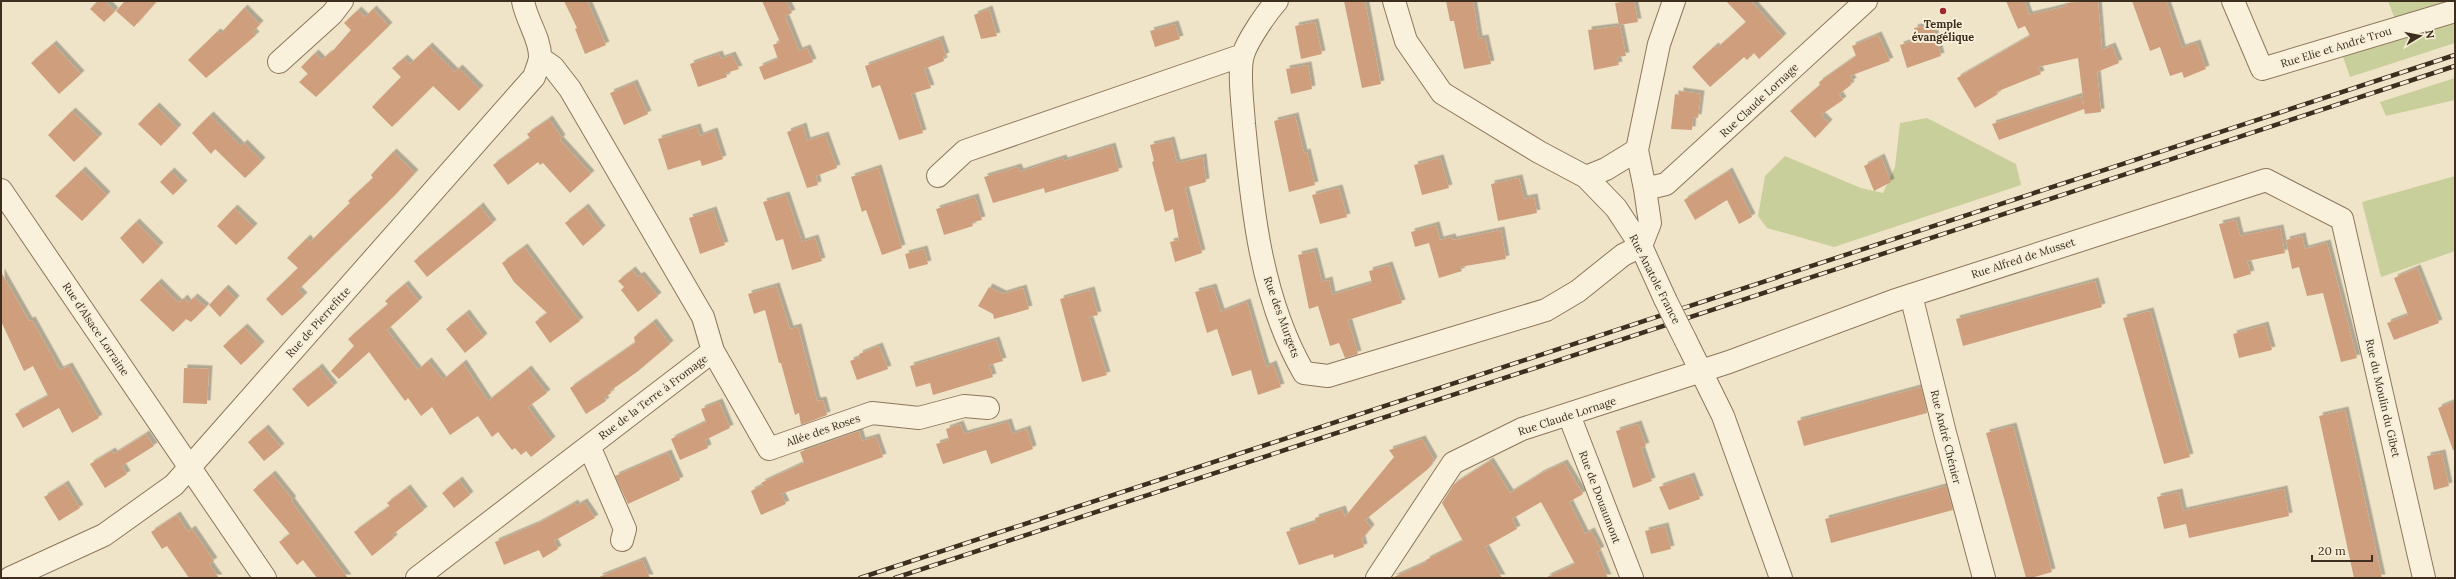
<svg xmlns="http://www.w3.org/2000/svg" width="2456" height="579" viewBox="0 0 2456 579" font-family="Lora,serif">
  <defs>
    <filter id="shadow"><feDropShadow dx="3.5" dy="-3.5" stdDeviation="0" flood-color="#0004"/></filter>
  </defs>
  <rect width="100%" height="100%" fill="#f0e4c8"/>
  <path fill="#c9cf9b" d="M2388,1H2447L2395,19Z
    M2455,21V43L2350,77L2343,57Z
    M2455,78V100L2386,116L2380,102Z
    M1927,118L2016,164L2021,185L1834,247L1767,228L1758,216L1765,176L1785,156L1861,188L1883,193L1895,167L1900,123Z
    M2455,176V251L2381,277L2362,202Z"/>
  <path fill="#cf9f7d" filter="url(#shadow)" d="M98,1H105L115,11L104,22L90,9Z
    M125,1H157L134,27L116,11Z
    M564,1H587L606,45L585,54L575,29L577,28Z
    M762,1H786L792,13L785,16L799,51L807,48L813,62L764,80L759,67L778,59L773,45L780,42Z
    M1344,1H1365L1381,84L1362,88Z
    M1446,1H1473L1479,39L1485,38L1491,64L1464,69L1454,21H1450Z
    M1634,1L1638,22L1619,25L1615,3Z
    M1726,1H1751L1783,37L1759,59L1754,53L1747,60L1744,57L1710,87L1692,67L1715,46L1717,48L1746,22Z
    M2006,1H2024L2029,15L2067,6L2066,3L2098,1L2102,50L2112,46L2119,63L2097,72L2101,112L2085,114L2084,109L1999,140L1992,124L2080,96L2084,106L2078,58L2038,67L2041,74L1996,92L1998,94L1975,108L1957,78L2030,36L2025,26L2018,29Z
    M2132,1H2166L2182,48L2197,43L2206,69L2184,78L2182,72L2170,76L2160,47L2150,51Z
    M244,8L260,24L253,32L256,35L206,78L188,60L217,32L220,34Z
    M373,9L389,26L316,97L299,82L308,74L301,67L315,53L322,60L329,53L330,54L351,30L344,23L358,10L365,17Z
    M989,9L997,36L981,39L974,15Z
    M1315,22L1322,54L1301,59L1295,26Z
    M1175,24L1180,39L1155,47L1150,31Z
    M1932,24L1941,56L1907,68L1900,45L1917,40L1914,28Z
    M1620,26L1626,56L1617,57L1619,65L1594,70L1588,30Z
    M1878,35L1890,61L1850,76L1853,81L1850,83L1851,85L1839,94L1843,100L1821,115L1829,123L1815,138L1790,111L1820,85L1819,82L1856,56L1852,46Z
    M940,39L946,56L943,57L944,61L924,69L931,88L911,94L923,133L899,140L880,85L872,88L865,66Z
    M53,44L81,74L59,94L31,63Z
    M429,46L455,72L459,68L480,89L459,111L433,86L392,127L372,107L401,77L392,68L404,58L410,64Z
    M719,54L721,59L732,55L739,69L726,73L727,77L698,87L690,64Z
    M1308,65L1312,89L1291,94L1286,69Z
    M634,83L648,114L624,125L610,93Z
    M1680,91L1701,94L1698,118L1693,117L1692,130L1671,129L1675,94L1680,95Z
    M156,106L178,128L161,146L138,124Z
    M72,111L99,137L74,162L48,135Z
    M210,115L241,146L244,143L262,161L245,178L215,149L211,154L192,133Z
    M1295,116L1304,153L1307,152L1315,185L1289,192L1274,121Z
    M549,119L562,138L560,140L591,174L570,193L543,163L540,165L538,162L508,185L493,165L530,138L527,134Z
    M803,126L807,141L825,135L837,168L816,176L818,185L807,188L787,132Z
    M697,127L700,136L714,131L723,159L702,166L700,160L668,170L658,139Z
    M1171,140L1177,163L1203,157L1206,182L1185,188L1202,253L1175,262L1170,242L1179,240L1173,209L1165,212L1152,162L1154,161L1150,145Z
    M1112,146L1119,171L1045,193L1044,188L993,203L984,177L1018,167L1020,172L1063,158L1064,161Z
    M393,152L415,173L394,196L298,290L304,296L282,316L266,299L298,268L287,258L307,238L310,242L350,203L348,201L373,178L371,175Z
    M1881,157L1891,182L1874,191L1864,166Z
    M1440,158L1449,188L1422,195L1414,165Z
    M878,168L902,248L882,255L866,210L862,212L851,177Z
    M82,170L107,195L82,221L55,196Z
    M171,171L184,184L173,195L160,182Z
    M1729,171L1752,217L1739,224L1727,200L1695,220L1684,200Z
    M1519,178L1524,199L1534,197L1537,213L1498,221L1491,184Z
    M1339,188L1347,217L1320,224L1312,195Z
    M786,195L802,242L815,238L822,261L792,270L783,239L776,241L763,202Z
    M975,197L982,220L972,222L973,226L944,235L936,209Z
    M480,206L493,223L427,277L414,261Z
    M585,207L602,229L583,246L565,223Z
    M234,208L254,227L236,245L217,226Z
    M713,210L725,245L700,254L689,218Z
    M2236,220L2240,236L2280,228L2285,253L2247,261L2251,274L2234,279L2219,224Z
    M136,222L160,246L143,264L120,238Z
    M1436,225L1440,240L1452,237L1453,240L1501,230L1506,259L1460,267L1462,271L1439,278L1429,243L1415,247L1411,232Z
    M2302,236L2305,249L2327,243L2357,358L2341,362L2323,293L2307,296L2299,267L2292,269L2286,240Z
    M524,247L580,321L550,343L535,322L547,313L514,282L502,263Z
    M924,249L928,264L909,269L905,254Z
    M1314,251L1322,282L1329,280L1332,295L1372,283L1369,271L1389,265L1402,303L1348,320L1358,354L1345,358L1339,343L1330,346L1318,306L1309,309L1298,255Z
    M2417,268L2439,323L2394,340L2387,323L2408,315L2394,278Z
    M632,270L638,277L641,275L658,296L638,312L621,290L624,287L618,281Z
    M1,272L29,321L32,320L60,370L69,366L99,418L72,433L59,408L23,428L15,414L48,396L33,366L24,371L1,321Z
    M2095,281L2102,307L1963,346L1956,319Z
    M158,282L179,303L184,298L188,303L194,297L206,307L191,322L186,319L173,332L140,300Z
    M405,284L419,301L387,330L418,370L428,361L443,380L463,363L488,401L528,369L547,393L528,407L552,440L531,457L526,451L521,455L515,448L512,450L498,432L492,437L478,416L450,435L432,407L421,416L408,398L405,401L369,352L339,379L331,371L354,346L348,339L388,304L385,301Z
    M776,286L790,329L798,327L817,401L823,400L827,415L801,425L799,413L795,415L781,363H779L765,310L754,314L748,294Z
    M989,287L1003,294L1023,288L1029,309L994,319L993,314L978,306Z
    M1213,287L1221,312L1247,302L1266,367L1273,364L1281,387L1258,395L1251,370L1232,376L1217,329L1207,333L1195,292Z
    M225,288L236,299L220,317L209,305Z
    M1091,290L1098,315L1089,317L1107,375L1082,382L1060,299Z
    M2150,311L2190,457L2164,464L2123,318Z
    M466,313L484,337L465,353L446,329Z
    M653,322L670,344L637,372L610,391L611,393L604,398L606,401L586,414L570,388L635,343L634,337Z
    M2265,325L2272,350L2239,358L2233,334Z
    M244,327L261,345L241,365L223,346Z
    M996,340L1003,361L989,365L993,377L933,395L930,383L916,387L910,366Z
    M879,346L888,369L857,380L850,361L860,357L859,354Z
    M319,367L334,386L308,407L292,389Z
    M184,368L209,369L207,404L183,403Z
    M1921,387L1927,413L1804,446L1797,421Z
    M2455,401V450H2453L2438,408Z
    M719,402L730,428L705,440L708,448L680,460L671,439L706,422L701,409Z
    M2345,410L2382,578H2354L2319,416Z
    M1008,422L1012,434L1027,429L1033,449L991,464L986,450L943,464L936,444L949,440L946,429L960,424L964,434Z
    M1638,424L1646,446L1641,448L1652,481L1633,488L1616,431Z
    M2013,426L2052,572L2031,578H2026L1986,433Z
    M265,428L281,447L264,461L248,442Z
    M859,431L862,441L876,437L883,457L781,494L786,504L761,515L751,491L763,485L761,483L804,463L800,452Z
    M146,434L154,446L122,466L127,474L105,488L90,464L112,451L114,454Z
    M1422,439L1434,460L1428,469L1365,520L1371,528L1362,539L1364,547L1334,558L1333,554L1299,565L1286,532L1316,522L1315,518L1342,509L1345,517L1394,457L1389,450Z
    M668,453L680,480L628,504L615,476Z
    M2442,453L2449,486L2434,490L2427,456Z
    M1490,461L1510,493L1542,473L1564,463L1583,494L1569,502L1585,534L1591,531L1601,550L1597,552L1608,578H1545L1575,564L1541,502L1512,519L1517,529L1485,547L1502,578H1392L1427,562L1426,560L1463,541L1442,503L1454,484Z
    M272,474L293,500L291,501L348,578H317L303,560L297,565L279,542L290,534L253,490Z
    M1691,476L1700,499L1669,510L1659,487Z
    M459,480L470,495L454,508L442,493Z
    M65,484L80,508L59,521L44,497Z
    M1946,486L1953,510L1831,543L1825,519Z
    M407,488L424,510L392,535L394,538L372,556L354,532L390,506L387,503Z
    M2284,489L2289,516L2189,538L2186,524L2164,529L2157,497L2179,492L2183,511Z
    M584,502L595,518L554,541L558,549L543,558L539,550L504,565L495,542L537,524L575,503L576,506Z
    M177,515L188,532L192,529L214,561L209,564L219,578H189L167,546L162,549L151,532Z
    M1665,526L1671,549L1651,554L1645,531Z
    M642,560L650,578H599V577Z"/>
  <g fill="none" stroke-linecap="round" stroke-linejoin="round">
    <g stroke="#8d765c" stroke-width="24">
      <path id="minor" d="M1277,1C1267,12 1247,41 1243,55C1238,71 1243,107 1244,124C1252,208 1261,299 1304,373L1328,376L1546,310L1578,291L1623,255L1641,246
        M1394,1L1406,41L1442,93L1539,152L1586,177L1616,208L1641,246L1665,299
        M2233,1L2262,69L2455,11
        M279,62L332,14L342,1
        M1637,150L1659,44L1674,1
        M938,176L965,151L1243,55
        M1586,177L1606,169L1637,150L1645,189L1650,223L1641,246
        M1645,189L1666,184L1866,1
        M1,190L265,578
        M1911,295L1945,433L1984,578
        M1686,341L1723,416L1781,578
        M713,351L769,449L872,413L919,418L964,406L988,408
        M1569,415L1632,578
        M589,446L625,529L622,540
        M10,578L104,535L174,485L220,433L534,77C536,71 539,64 540,58C541,39 526,20 523,1
        M417,578L713,351L703,317L570,89L553,67L540,58
        M1377,578L1453,463L1522,429L1729,362L1893,301L2266,180L2342,219L2424,578"/>
    </g>
    <use href="#minor" stroke="#faf1dc" stroke-width="22"/>
    <g stroke="#3d2e20" stroke-width="4.5">
      <path id="rail" d="M860,578L2455,55
        M895,578L2455,66"/>
    </g>
    <use href="#rail" stroke="#f7eed8" stroke-width="3" stroke-dasharray="9" stroke-linecap="butt"/>
    <g stroke="#8d765c" stroke-width="24" stroke-linecap="butt">
      <path id="minor-bridge" d="M1665,299L1686,341"/>
    </g>
    <use href="#minor-bridge" stroke="#faf1dc" stroke-width="22"/>
  </g>
  <circle fill="#9e2a2b" stroke="#f7eed8" stroke-width="1.5" cx="1943" cy="11" r="4"/>
  <g text-anchor="middle" stroke-width="4" stroke-linejoin="round" paint-order="stroke">
    <g font-size="11" font-weight="bold" fill="#3d2e20" stroke="#f7eed8">
      <text x="1943" y="28">Temple<tspan x="1943" dy="13">évangélique</tspan></text>
    </g>
    <g font-size="11" fill="#3d2e20" stroke="#f7eed8">
      <text transform="translate(2336 47) rotate(-17)" y="4">Rue Elie et André Trou</text>
      <text transform="translate(1759 100) rotate(-43)" y="4">Rue Claude Lornage</text>
      <text transform="translate(2023 258) rotate(-18)" y="4">Rue Alfred de Musset</text>
      <text transform="translate(1655 279) rotate(63)" y="4">Rue Anatole France</text>
      <text transform="translate(1282 317) rotate(70)" y="4">Rue des Murgets</text>
      <text transform="translate(318 322) rotate(-48)" y="4">Rue de Pierrefitte</text>
      <text transform="translate(96 329) rotate(56)" y="4">Rue d'Alsace Lorraine</text>
      <text transform="translate(653 397) rotate(-37)" y="4">Rue de la Terre à Fromage</text>
      <text transform="translate(2383 398) rotate(77)" y="4">Rue du Moulin du Gibet</text>
      <text transform="translate(1567 416) rotate(-18)" y="4">Rue Claude Lornage</text>
      <text transform="translate(823 430) rotate(-19)" y="4">Allée des Roses</text>
      <text transform="translate(1946 437) rotate(76)" y="4">Rue André Chénier</text>
      <text transform="translate(1600 497) rotate(69)" y="4">Rue de Douaumont</text>
    </g>
  </g>
  <rect width="2456" height="579" fill="none" stroke="#3d2e20" stroke-width="4"/>
  <g transform="translate(2420 36) rotate(80)" stroke="#f7eed8" stroke-width="3" paint-order="stroke">
  <path d="M0-3L7 15L0 10L-7 15Z" fill="#3d2e20"/>
  <text y="-6" font-size="11" font-weight="bold" text-anchor="middle" fill="#3d2e20">N</text>
  </g>
  <path d="M2312 555v6h60v-6" fill="none" stroke="#3d2e20" stroke-width="2"/>
  <text x="2318" y="555" font-size="12" fill="#3d2e20" stroke="#f7eed8" stroke-width="3" paint-order="stroke">20 m</text>
</svg>
